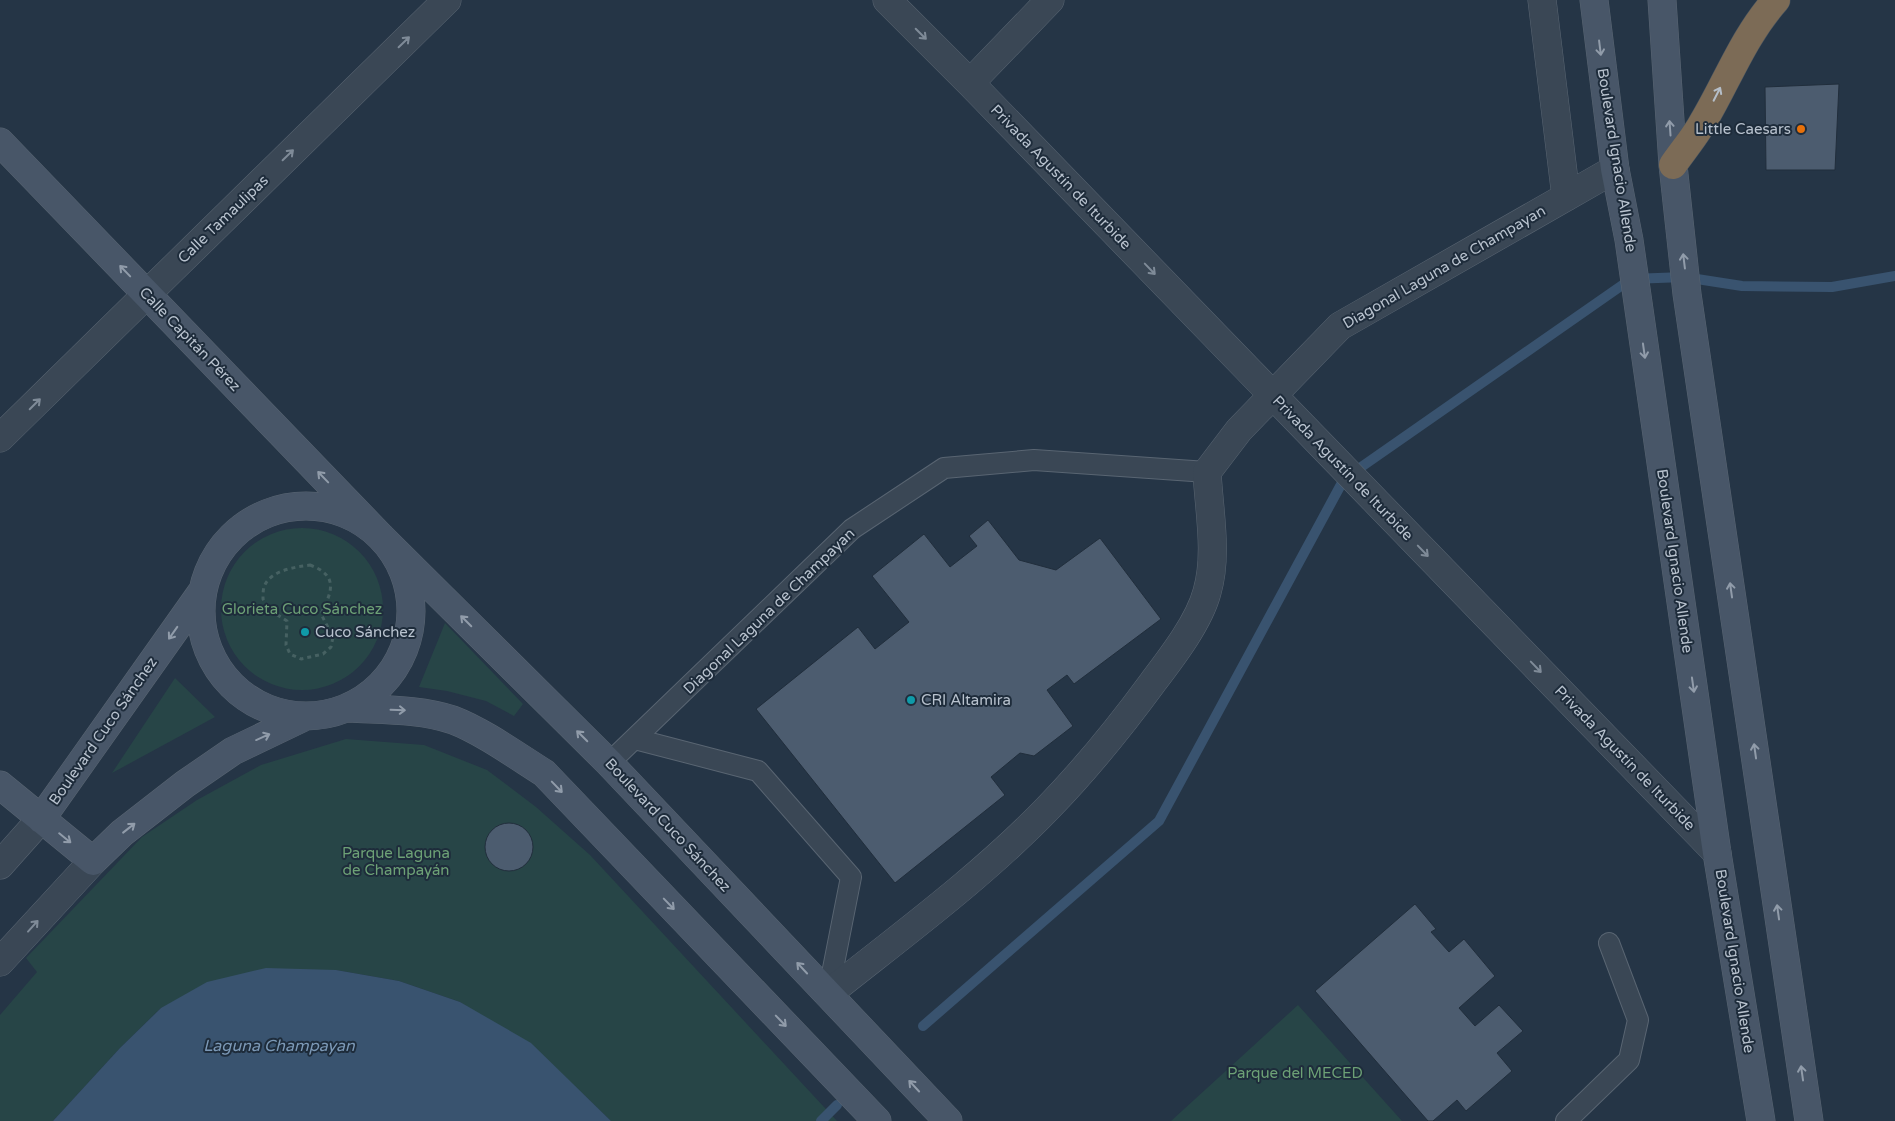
<svg xmlns="http://www.w3.org/2000/svg" width="1895" height="1121" viewBox="0 0 1895 1121" font-family="'Varela Round',sans-serif">
  <rect width="100%" height="100%" fill="#253546"/>
  <path fill="#274547" d="M221 609a81 81 0 1 1 162 0a81 81 0 1 1-162 0Z
    M445,623L523,704L514,716L486,701L447,691L419,687Z
    M175,678L215,717L112,773Z
    M346,739L424,745L487,770L536,807L590,855L837,1121H611L583,1094L460,1002L399,981L336,970L161,1008L120,1048L53,1121H0V1015L37,972L26,958L142,837L197,800L261,765Z
    M1298,1005L1402,1121H1171Z"/>
  <path fill="#39536f" d="M266,968L336,970L399,981L460,1002L531,1043L611,1121H53L120,1048L161,1008L207,982Z"/>
  <g fill="none" stroke-linecap="round" stroke-linejoin="round">
    <path stroke="#39536f" stroke-width="10" d="M923,1026L1159,821L1344,479L1631,279L1684,277L1742,286L1832,287L1895,276
      M821,1121L837,1105"/>
  </g>
  <path fill="#4c5c6f" stroke="#212e3c" d="M1839,84L1835,170H1766L1765,87Z
    M988,520L1019,560L1056,570L1100,538L1161,619L1074,684L1067,675L1047,690L1073,726L1034,756L1020,753L991,777L1005,795L895,883L756,709L858,627L875,649L909,622L872,576L924,534L950,567L977,546L969,536Z
    M485 847a24 24 0 1 1 48 0a24 24 0 1 1-48 0Z
    M1415,904L1436,929L1431,932L1449,952L1464,939L1495,976L1459,1008L1475,1026L1499,1005L1523,1031L1497,1053L1512,1071L1466,1111L1457,1100L1433,1121H1428L1315,991Z"/>
  <g fill="none" stroke-linecap="round" stroke-linejoin="round">
    <g stroke="#596572" stroke-width="22">
      <path id="lane" d="M635,739L758,771L851,877L828,994
        M609,763L852,529L944,468L1034,460L1207,472
        M1566,1121L1629,1060L1638,1020L1609,943"/>
    </g>
    <g stroke="#596572" stroke-width="29">
      <path id="street" d="M887,0L970,83L1717,853
        M1542,0L1566,197
        M970,83L1050,0
        M0,438L447,0
        M0,865L41,819
        M0,962L93,861
        M828,994C902,935 980,878 1047,809C1085,770 1120,727 1153,682C1172,657 1199,622 1207,592C1218,554 1209,511 1207,472L1239,430L1340,326L1615,169"/>
    </g>
    <g stroke="#596572" stroke-width="29">
      <path id="secondary" d="M1594,0L1615,169L1629,240L1717,853L1761,1121
        M1662,0L1673,165L1687,294L1809,1121
        M0,142L381,537L609,763L948,1121
        M201 611a105 105 0 1 1 210 0a105 105 0 1 1-210 0Z
        M349,708C384,710 420,709 453,720C482,731 517,756 544,773L877,1121
        M0,785L93,861L122,833L185,784L233,751L304,717
        M41,819L201,593"/>
    </g>
    <g stroke="#45525f" stroke-width="29">
      <path id="highway" d="M1673,165C1682,152 1692,140 1700,127C1726,85 1742,38 1776,0"/>
    </g>
    <path stroke="#466162" stroke-width="3" stroke-dasharray="4 4" stroke-linecap="butt" d="M310,565C339,576 332,591 321,614L333,637L331,647L323,654L301,659L290,654L286,645L287,621L273,612L263,599C263,595 263,590 264,587C270,570 296,567 310,565Z"/>
    <use href="#lane" stroke="#3a4755" stroke-width="20"/>
    <use href="#street" stroke="#3a4755" stroke-width="28"/>
    <use href="#secondary" stroke="#485668" stroke-width="28"/>
    <use href="#highway" stroke="#7c6b56" stroke-width="28"/>
  </g>
  <defs><path id="oneway-shaft" d="M-6 0H5M1.5-3L5.5 0L1.5 3" fill="none" stroke-width="1.6" stroke-linecap="round" stroke-linejoin="round" transform="scale(1.25)"/></defs>
  <g stroke="#7f8b98">
    <use href="#oneway-shaft" transform="translate(921 34) rotate(45)"/>
    <use href="#oneway-shaft" transform="translate(404 42) rotate(-44)"/>
    <use href="#oneway-shaft" transform="translate(288 155) rotate(-44)"/>
    <use href="#oneway-shaft" transform="translate(1150 269) rotate(46)"/>
    <use href="#oneway-shaft" transform="translate(35 404) rotate(-45)"/>
    <use href="#oneway-shaft" transform="translate(1423 551) rotate(46)"/>
    <use href="#oneway-shaft" transform="translate(1536 667) rotate(46)"/>
    <use href="#oneway-shaft" transform="translate(33 926) rotate(-48)"/>
  </g>
  <g stroke="#919caa">
    <use href="#oneway-shaft" transform="translate(1600 48) rotate(83)"/>
    <use href="#oneway-shaft" transform="translate(1670 128) rotate(-94)"/>
    <use href="#oneway-shaft" transform="translate(1684 261) rotate(-97)"/>
    <use href="#oneway-shaft" transform="translate(125 271) rotate(-134)"/>
    <use href="#oneway-shaft" transform="translate(1644 351) rotate(82)"/>
    <use href="#oneway-shaft" transform="translate(323 477) rotate(-134)"/>
    <use href="#oneway-shaft" transform="translate(1731 590) rotate(-98)"/>
    <use href="#oneway-shaft" transform="translate(466 621) rotate(-135)"/>
    <use href="#oneway-shaft" transform="translate(173 633) rotate(125)"/>
    <use href="#oneway-shaft" transform="translate(1693 685) rotate(82)"/>
    <use href="#oneway-shaft" transform="translate(398 710) rotate(2)"/>
    <use href="#oneway-shaft" transform="translate(582 736) rotate(-135)"/>
    <use href="#oneway-shaft" transform="translate(263 737) rotate(-24)"/>
    <use href="#oneway-shaft" transform="translate(1755 751) rotate(-98)"/>
    <use href="#oneway-shaft" transform="translate(557 787) rotate(46)"/>
    <use href="#oneway-shaft" transform="translate(129 828) rotate(-38)"/>
    <use href="#oneway-shaft" transform="translate(65 838) rotate(39)"/>
    <use href="#oneway-shaft" transform="translate(669 904) rotate(46)"/>
    <use href="#oneway-shaft" transform="translate(1778 912) rotate(-98)"/>
    <use href="#oneway-shaft" transform="translate(802 968) rotate(-133)"/>
    <use href="#oneway-shaft" transform="translate(781 1021) rotate(46)"/>
    <use href="#oneway-shaft" transform="translate(1802 1073) rotate(-98)"/>
    <use href="#oneway-shaft" transform="translate(914 1086) rotate(-133)"/>
  </g>
  <use stroke="#b5bec8" href="#oneway-shaft" transform="translate(1717 94) rotate(-63)"/>
  <circle fill="#e8710a" stroke="#1e2c3b" stroke-width="2" cx="1801" cy="129" r="5"/>
  <g fill="#0f9aa8" stroke="#1e2c3b" stroke-width="2">
    <circle cx="305" cy="632" r="5"/>
    <circle cx="911" cy="700" r="5"/>
  </g>
  <g text-anchor="middle" stroke-width="4" stroke-linejoin="round" paint-order="stroke">
    <g font-size="15" fill="#b8c2ce" stroke="#1e2c3b" text-anchor="start">
      <text x="1791" y="134" text-anchor="end">Little Caesars</text>
      <text x="315" y="637">Cuco Sánchez</text>
      <text x="921" y="705">CRI Altamira</text>
    </g>
    <g font-size="15" fill="#b8c2ce" stroke="#1e2c3b">
      <text transform="translate(1617 160) rotate(81)" y="5">Boulevard Ignacio Allende</text>
      <text transform="translate(1061 177) rotate(46)" y="5">Privada Agustín de Iturbide</text>
      <text transform="translate(223 219) rotate(-44)" y="5">Calle Tamaulipas</text>
      <text transform="translate(1444 267) rotate(-30)" y="5">Diagonal Laguna de Champayan</text>
      <text transform="translate(190 339) rotate(46)" y="5">Calle Capitán Pérez</text>
      <text transform="translate(1343 468) rotate(46)" y="5">Privada Agustín de Iturbide</text>
      <text transform="translate(1675 561) rotate(82)" y="5">Boulevard Ignacio Allende</text>
      <text transform="translate(769 611) rotate(-44)" y="5">Diagonal Laguna de Champayan</text>
      <text transform="translate(103 731) rotate(-55)" y="5">Boulevard Cuco Sánchez</text>
      <text transform="translate(1625 758) rotate(46)" y="5">Privada Agustín de Iturbide</text>
      <text transform="translate(668 825) rotate(47)" y="5">Boulevard Cuco Sánchez</text>
      <text transform="translate(1735 961) rotate(81)" y="5">Boulevard Ignacio Allende</text>
    </g>
    <g font-size="15" fill="#6da176" stroke="#1e2c3b">
      <text x="302" y="614">Glorieta Cuco Sánchez</text>
      <text x="396" y="858">Parque Laguna<tspan x="396" dy="17">de Champayán</tspan></text>
      <text x="1295" y="1078">Parque del MECED</text>
    </g>
    <g font-size="16" font-style="italic" fill="#7c99b7" stroke="#1e2c3b">
      <text x="279" y="1051">Laguna Champayan</text>
    </g>
  </g>
</svg>
